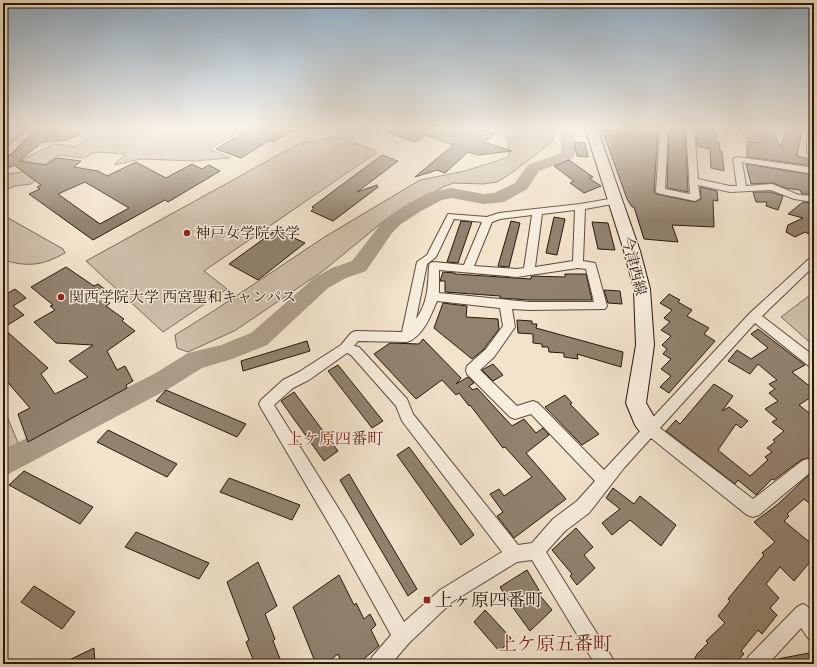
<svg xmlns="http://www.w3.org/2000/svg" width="817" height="667" viewBox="0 0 817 667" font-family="'Sorts Mill Goudy','Noto Serif JP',serif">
  <rect width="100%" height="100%" fill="#f2e3cb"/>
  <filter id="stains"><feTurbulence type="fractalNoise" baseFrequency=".005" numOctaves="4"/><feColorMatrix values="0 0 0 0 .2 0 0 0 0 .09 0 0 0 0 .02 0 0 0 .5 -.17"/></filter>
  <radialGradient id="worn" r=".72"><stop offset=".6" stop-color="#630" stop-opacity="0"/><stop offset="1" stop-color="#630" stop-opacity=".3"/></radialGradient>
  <path fill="#cfc0aa" stroke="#7b6c5a" d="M3,128H31L3,153Z
    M95,128H241L244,129L209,149L230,158L194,161L141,159L114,165L125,154L96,152L84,158L59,155L40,168L48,171L31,184L15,186L3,191V175L22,172L35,164L21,160L54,144L75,147L88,138Z
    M497,128H550L555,131L552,142L513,172L497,182L483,184L454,183L443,187L384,221L323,271L236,330L188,352L177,348L175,335L215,310L326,236L420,180L465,171L509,157L508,140Z
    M737,128H752L757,140L745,138Z
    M336,136L376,151V153L204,271L227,289L163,332L86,261L302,142H317L330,137Z
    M3,215L63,249L65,253C42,266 27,267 3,260Z
    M814,292V346L781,317Z
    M3,407L19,445L3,452Z"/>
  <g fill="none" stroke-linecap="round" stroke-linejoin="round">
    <path fill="#ad9e89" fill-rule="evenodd" d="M561,128H575C576,139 579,150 572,159L539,171L527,189L504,202L484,204L451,198L442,200L421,211L401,224L392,233L366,271L346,278L328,288L267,345L232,359L202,368L170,388L3,477V450L154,374L188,353L221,345L251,333L314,278L332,268L352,261L380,225L389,216L409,203L431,192L451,188L484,194L494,193L515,183L528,165L561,153Z"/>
  </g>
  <path fill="#91826e" stroke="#271809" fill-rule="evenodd" d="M38,128H68L80,134L66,140L42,142L19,161L46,165L57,158L81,161L74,167L98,171L107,176L136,162L166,178L192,164L202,169L209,165L220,171L168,202L165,200L93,240L29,194L40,189L37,187L41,185L14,165L11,167L3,166V160L11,155ZM85,182L129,208L100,224L58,194Z
    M251,128H295L273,142L270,140L241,158L216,149Z
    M380,128H461L478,134L483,130L495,133L484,142L512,151L478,155L468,152L445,173L437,170L415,177L453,145L425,135L415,142L380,129Z
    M615,128H658L654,191L656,194L695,202L701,199L700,187L717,191L718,201L713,200L714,227L672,225L678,242L644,239L634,207H632L627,199L602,129L615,130Z
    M669,128L685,129L688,192L667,188Z
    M701,128L715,129L716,142L719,143L720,151L722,152L724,171L711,168L710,149L697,146L696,131L701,132Z
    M754,128H771L781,147L786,128L802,130L797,156L814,160V166L747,157V141L761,143Z
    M574,142L585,143L588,157L577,156Z
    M382,155L398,161L357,192L377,185L378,187L333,221L311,211L314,208L312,207Z
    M569,160L593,177L589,178L601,186L584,193L570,183L574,181L554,166Z
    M746,164L814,175V194H802L800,190L785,188L773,183L751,184Z
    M753,192H771L783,196L778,210L766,206L767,202H756Z
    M803,202L814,203V237L805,232L795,237L786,232L788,225L803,218L788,214Z
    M554,217L565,219L557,255L546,253Z
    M461,221L472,222L458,263L447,262Z
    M511,221L520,223L509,267L498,266Z
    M592,222L608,223L615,250L598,249Z
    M280,227L295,235L292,237L305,243L258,280L229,264Z
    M66,267L94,286L98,284L111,294L107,297L109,299L106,301L110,303L106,306L124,319L122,321L135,331L107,351L117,370L125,366L133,381L126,385L127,388L28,442L18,414L30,408L3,377V296L15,289L26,298L13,306L24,315L3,328L48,368L41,374L55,394L88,377L69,361L93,345L56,343L34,322L55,310L50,306L53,305L31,287Z
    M443,272L455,273V274L531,279V277L532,276L565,277V274H586L592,300H529L500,298V296L445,292V281H440Z
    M604,290L620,291L622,304L608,303Z
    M669,294L680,300L678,302L692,310L687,316L709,328L704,334L715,341L669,393L660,387L671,376L661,369L671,359L663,354L667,349L662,345L671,336L661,330L670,322L664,318L672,310L660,303Z
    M443,303L467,306L466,317L498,319L499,329L483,350L472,359L434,328Z
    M517,320L532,321V324H537L536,328L623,352L621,367L577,354L578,359L564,357V353L549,352L548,347H542V344L533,343V334L518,333Z
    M758,329L805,365L792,372L808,385L814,382V395L799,405L814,417V462L808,458L801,460L774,480L772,479L756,495L738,480L735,484L666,431L676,420L680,424L714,384L733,396L722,411L729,407L748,421L741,428L736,424L718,450L750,476L768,460L765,457L772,452L767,448L775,442L773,440L784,431L772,422L777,419L765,409L778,401L769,393L775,389L769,384L777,380L758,364L750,374L728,361L737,350L751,359L768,348L751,334Z
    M423,339L461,378L456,384L468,377L474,383L469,386L473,390L477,388L512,426L524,419L536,433L543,428L549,435L526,453L566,499L514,538L497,516L503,512L490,494L499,489L504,496L532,477L505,447L503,448L470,405L469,406L459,393L456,395L442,380L416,399L374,354L390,343L419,344Z
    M307,341L310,351L243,371L241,361Z
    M493,364L503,375L493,381L482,370Z
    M338,365L383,421L372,428L328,371Z
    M166,390L246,424L237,437L156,401Z
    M294,392L338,451L324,461L281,401Z
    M565,395L572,403L570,404L599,434L582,445L545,407Z
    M108,430L177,464L167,477L97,442Z
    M409,447L474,535L461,545L397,455Z
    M814,470V507L804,499L787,514L789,516L784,521L814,546V557L794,581L780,567L766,584L779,598L770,608L777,615L762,634L758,630L741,651L744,654L734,664H692L697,654L708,643L706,641L725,623L718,616L730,601L728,599L764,555L762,553L775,542L754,522L777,505Z
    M24,471L93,507L80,524L9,485Z
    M349,474L417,589L408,596L340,480Z
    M229,478L300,505L292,520L220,492Z
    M613,488L634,504L640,496L676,525L661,546L630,520L612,535L602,523L620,509L606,498Z
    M576,528L593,547L584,555L595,568L577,585L570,576L572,574L552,550Z
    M136,532L209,563L199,579L125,547Z
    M258,562L277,606L265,614L275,639L273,641L282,664H255L246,642L249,640L227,582Z
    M527,570L539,590L537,592L552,610L530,631L511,605L500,587Z
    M339,575L354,605L356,603L364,619L370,614L376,625L371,630L379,646L358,664H342L338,654L325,664H316L293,607Z
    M34,586L75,612L62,629L21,602Z
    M485,610L511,638L500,652L474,622Z
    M94,648L95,664H61Z
    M814,652V664H779L778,659Z"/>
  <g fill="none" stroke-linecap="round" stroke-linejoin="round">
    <g stroke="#5a4b3a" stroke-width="2">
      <path id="street" d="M28,128H37L10,154L3,157V151Z
        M660,128H668L665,189L690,194L686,128H694L698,179L730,186H737L733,159L737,157L814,168V174L742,162L746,186L772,184L799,195L814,196V202L794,199L771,190L730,192L698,185L700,198L695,201L657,193L656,191Z
        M807,128H814V157L807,153Z
        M615,198L618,199L620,201L618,203L585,209L583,261L595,263L596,266L607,306L605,309L529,310L512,309L515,327L494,357L480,370L517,406L533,401L538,403L604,470L750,313L810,258L814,256V266L762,316L814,356V368L810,367L755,323L660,428L753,499L802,461L807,459L812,461L814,465L812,471L759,515L753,517L747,515L651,438L624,468L589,513L565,531L546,552L616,664H595L532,560L517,562L452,602L409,643L391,664H369L372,657L391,635L335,534L261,408L259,404L261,400L283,380L299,372L341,345L351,333L355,331L402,332L417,262L427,255L448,214L487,217L499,213L580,204ZM575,210L573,261L535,267L542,214ZM532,215L524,268L517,269L474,266L492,222L500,219ZM454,219L482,222L464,265L434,262L430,263L429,266C428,286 428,303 416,319L427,264L436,257ZM578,268L586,269L594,302H529L439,293V270L517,277ZM437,301L500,308L503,326L486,349L467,366L466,370L467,374L510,417L515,419L531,414L595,481L577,501L553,519L532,543L518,545L413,414L407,399L359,347L354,346L358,341L407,342C423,337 431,315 437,301ZM347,353L351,355L396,406L402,421L502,552L440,590L404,622L347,522L274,405L293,388L309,380Z
        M803,604C817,610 814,627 814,641L808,638L801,628L768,664H745L748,657L797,607Z"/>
    </g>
    <g stroke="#271809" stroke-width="2">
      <path id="secondary" d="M585,128H597L640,251L650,289L654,345L646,403L661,429L657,436L650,439L643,436L635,425L626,403L636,345L634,289L624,251Z"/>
    </g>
    <use href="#street" fill="#f7eddd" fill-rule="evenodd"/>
    <use href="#secondary" fill="#f7eddd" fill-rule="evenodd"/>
  </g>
  <linearGradient id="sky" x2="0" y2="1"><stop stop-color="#90abc2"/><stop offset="0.58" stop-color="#f9f2e8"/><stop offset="1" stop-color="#f9f2e8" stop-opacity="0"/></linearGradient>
  <rect width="817" height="221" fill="url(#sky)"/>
  <g fill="#8f2418" stroke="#f7eddd" stroke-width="1.5">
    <circle cx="187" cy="233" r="4"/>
    <circle cx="61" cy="297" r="4"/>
    <rect x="423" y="596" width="8" height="8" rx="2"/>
  </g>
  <g text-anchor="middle" stroke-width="3" stroke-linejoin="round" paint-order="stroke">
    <g font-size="15" fill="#271809" stroke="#f7eddd" text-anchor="start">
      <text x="195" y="238">神戸女学院大学</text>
      <text x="69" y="302">関西学院大学 西宮聖和キャンパス</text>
    </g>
    <g font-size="15" fill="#271809" stroke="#f7eddd">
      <text transform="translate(634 266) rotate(76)" y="5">今津西線</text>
    </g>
    <g font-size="16" fill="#7a1f14" stroke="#f7eddd">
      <text x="335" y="444">上ケ原四番町</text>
    </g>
    <g font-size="18" fill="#271809" stroke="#f7eddd" text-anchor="start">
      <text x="435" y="606">上ヶ原四番町</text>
    </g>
    <g font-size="19" fill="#7a1f14" stroke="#f7eddd">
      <text x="555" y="650">上ケ原五番町</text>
    </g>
  </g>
  <rect width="817" height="667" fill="none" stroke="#f2e3cb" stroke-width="16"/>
  <rect x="4" y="4" width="809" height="659" fill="none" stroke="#271809" stroke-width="2"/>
  <rect x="8" y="8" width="801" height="651" fill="none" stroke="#271809"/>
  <rect width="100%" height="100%" filter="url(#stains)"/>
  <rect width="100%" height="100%" fill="url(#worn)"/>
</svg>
